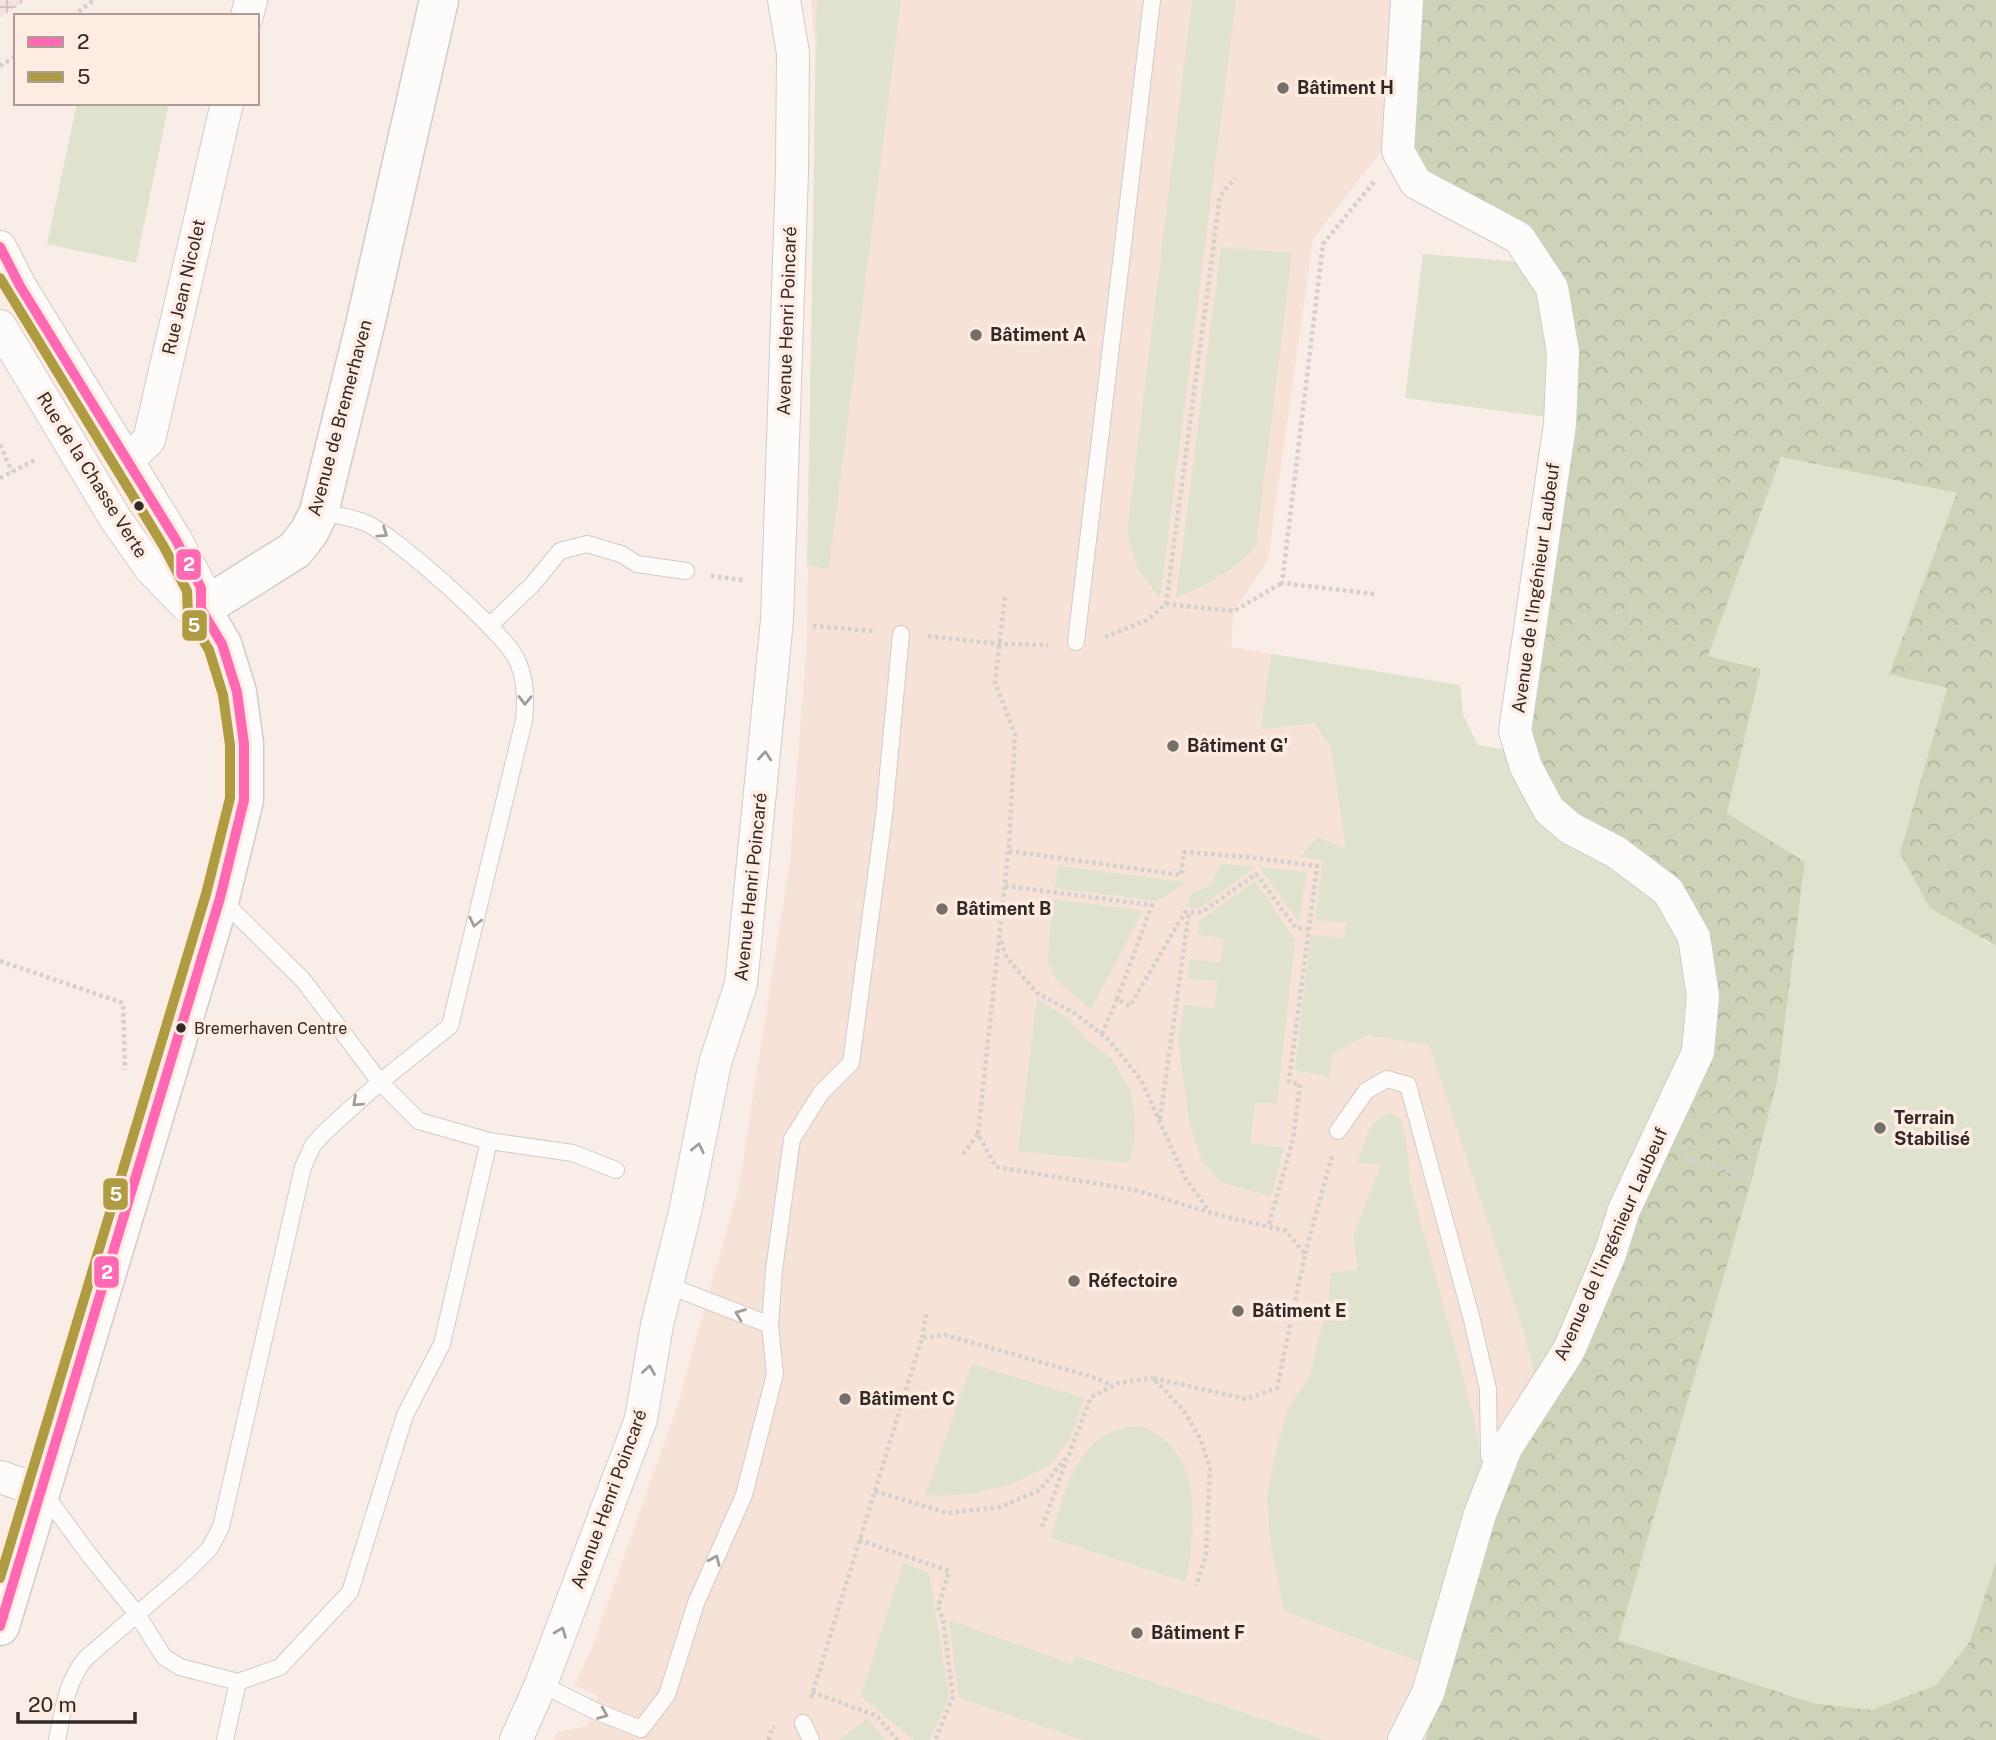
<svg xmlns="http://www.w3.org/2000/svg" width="1996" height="1740" viewBox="0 0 1996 1740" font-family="'Public Sans',sans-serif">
  <defs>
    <pattern id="industrial-grid" width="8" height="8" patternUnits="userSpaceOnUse" patternTransform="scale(1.75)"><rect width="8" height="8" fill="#f5e1df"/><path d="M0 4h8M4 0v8" fill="none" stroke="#d2c1bf"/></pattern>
    <pattern id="forest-crowns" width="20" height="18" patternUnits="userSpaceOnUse" patternTransform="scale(1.75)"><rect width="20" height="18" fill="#ccd3b7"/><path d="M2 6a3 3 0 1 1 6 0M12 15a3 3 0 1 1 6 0" fill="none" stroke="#b0b59d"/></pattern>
  </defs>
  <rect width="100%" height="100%" fill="#f8ede7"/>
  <path fill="#f6e2d7" d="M811,0H1395L1389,141L1313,239L1268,560L1234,611L1231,647L1460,685L1463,715L1478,745L1509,750L1689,1038L1438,1622L1398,1732L1390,1740H553L557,1732L588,1726L598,1696L574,1685L592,1648L677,1407L739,1186L790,860L806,654L812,353L815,45Z"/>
  <path fill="url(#industrial-grid)" d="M0,0H26L0,18Z"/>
  <path fill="#dfe3cd" d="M817,0H901L829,569L807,565Z
    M1192,0H1236L1160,599L1138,569L1127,534Z
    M77,103H169L136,263L47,244Z
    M1221,247L1292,253L1256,546C1233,571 1207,586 1176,598Z
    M1423,254L1532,263L1552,288L1546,417L1405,398Z
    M1780,457L1958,493L1889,673L1947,687L1900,853L1986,942L1996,946V1561L1970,1641L1936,1685L1872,1710L1813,1703L1617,1640L1752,1179L1778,1078L1805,862L1727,813L1761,669L1708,656Z
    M1271,654L1460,685L1463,715L1477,745L1509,750L1644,881L1673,918L1691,971L1689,1038L1584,1294L1538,1390L1522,1326L1429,1045L1367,1035L1333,1054L1329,1077L1295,1070L1311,935L1344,938L1347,923L1315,920L1323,860L1300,857L1317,837L1346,849L1331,747L1314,723L1261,729Z
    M1221,864L1255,867L1200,908L1186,907L1193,892L1209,887Z
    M1058,866L1186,882L1158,901L1055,888Z
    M1259,867L1307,872L1299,922Z
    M1255,881L1295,940L1277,1103H1255L1250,1143L1284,1148L1271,1196L1222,1183L1202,1162L1189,1120L1178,1040L1184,1005L1214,1008L1217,981L1187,978L1190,959L1220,963L1224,939L1197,934L1199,921Z
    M1054,899L1142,911L1091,1010L1056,979L1047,960Z
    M1037,998L1070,1020L1084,1037L1112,1059L1131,1092L1135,1121L1134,1143L1129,1163L1018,1151Z
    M1391,1113L1400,1119L1406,1139L1410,1182L1473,1414L1483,1466L1423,1663L1284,1611L1270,1541L1267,1495L1276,1450L1288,1409L1310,1376L1329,1296L1331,1273L1358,1269L1353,1236L1381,1164L1357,1163C1365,1143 1368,1118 1391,1113Z
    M972,1364L1084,1398L1070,1438L1050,1465L1013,1484L971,1494L925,1496Z
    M1140,1426C1206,1450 1195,1526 1186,1582L1051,1538C1066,1488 1078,1428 1140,1426Z
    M903,1563L929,1573L949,1696L930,1740H914L861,1696Z
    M949,1620L1072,1664L1075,1656L1325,1740H1083L959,1698Z
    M868,1718L885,1740H839Z"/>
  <path fill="url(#forest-crowns)" d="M1416,0H1996V946L1930,908L1900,853L1947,688L1889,674L1957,493L1781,457L1708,656L1761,669L1727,813L1805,862L1778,1078L1752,1179L1618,1640L1813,1703L1872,1710L1936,1685L1970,1641L1996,1561V1740H1425L1501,1481L1698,1079L1699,921L1562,812L1527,743L1577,426L1566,283L1413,166Z"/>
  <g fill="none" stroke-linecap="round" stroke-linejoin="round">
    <g stroke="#d3cbc6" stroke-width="18">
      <path id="service" d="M489,626L532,585L560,551L587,544L621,554L637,564L686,571
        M1076,642L1152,0
        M220,898L303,980L380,1082L419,1121L489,1141
        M1338,1131L1366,1091L1387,1079L1408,1085L1472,1320L1488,1389L1489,1455L1497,1465
        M770,1325L774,1270L792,1139L821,1093L851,1063L884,816L901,634
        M43,1492L90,1556L137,1614L164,1657L180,1667L238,1682
        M541,1684L593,1710L641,1729L667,1695L696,1603L744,1495L775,1374L770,1325L667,1285
        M803,1723L811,1740
        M57,1740C63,1711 66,1682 86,1658L185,1573L210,1548L221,1527L303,1167L313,1145L328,1129L380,1082L450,1026L524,720C526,699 526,678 516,658C501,630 395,536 366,523C352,517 334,515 319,512
        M225,1740L238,1682L280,1667L350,1592L405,1415L442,1344L489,1141L573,1153L616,1170"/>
    </g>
    <g stroke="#d3cbc6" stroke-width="34">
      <path id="minor" d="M247,16L251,0
        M0,247L20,286L176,540L201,588V609L188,607L150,568L115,518L0,326
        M126,462L149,440L227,103
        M0,1477L42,1491
        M516,1740L541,1684L641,1419L657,1325L685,1212L715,1063L741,984L777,620L792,172L793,53L784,0
        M1404,1740L1428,1693L1480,1514L1506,1448L1569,1350L1610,1254L1624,1210L1698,1052L1703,996L1694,937L1668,891L1616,852L1570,828L1549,810L1526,767L1515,731L1560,424L1563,352L1552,288L1519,238L1416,183L1398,151L1407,0"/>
    </g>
    <g stroke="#d3cbc6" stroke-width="41">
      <path id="tertiary" d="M0,1626L220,898L244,800V744L237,692L222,644L201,609L295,550L309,532L319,512L365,325L439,0"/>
    </g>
    <path stroke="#d4d0ce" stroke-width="4.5" stroke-dasharray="3.5 3.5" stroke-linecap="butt" d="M73,16L94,0
      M0,66L16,56
      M1374,182L1323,244L1282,583L1374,594
      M0,445L12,472
      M0,478L37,459
      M711,576L744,580
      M1005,597L995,682L1015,734L1009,845L978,1134L996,1167L1135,1190L1211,1213L1286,1231L1305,1254L1277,1388L1246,1399L1153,1378L1184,1411L1200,1438L1210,1468L1206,1555L1196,1586
      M1166,604L1234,611L1282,583
      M813,626L874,631
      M928,636L999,644L1048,645
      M1105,637L1147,620L1166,604L1220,196L1235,178
      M1009,851L1181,875L1184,852L1248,857L1317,866L1289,1082L1300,1084L1293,1140L1268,1227
      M1005,886L1152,905L1117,999L1130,1006L1185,912H1202L1256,874L1296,928L1308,929
      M1001,941L1007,958L1037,993L1076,1014L1109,1040L1141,1080L1185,1178L1210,1212
      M0,961L123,1003L125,1070
      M1102,1034L1117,999
      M1160,1119L1189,912
      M963,1154L978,1134
      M1686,1157L1752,1179
      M1305,1254L1332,1156
      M922,1338L926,1314
      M875,1491L947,1513L1000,1507L1040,1490L1069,1454L1091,1397L1118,1383L1153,1378
      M1042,1527L1067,1459
      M859,1540L949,1571L938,1607L943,1619L953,1697L935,1740
      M812,1692L877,1716L897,1740
      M811,1698L922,1338L945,1335L1090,1376L1112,1385
      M768,1740L773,1727H775"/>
    <use href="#service" stroke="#fefcfb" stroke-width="16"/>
    <use href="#minor" stroke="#fefcfb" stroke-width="32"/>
    <use href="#tertiary" stroke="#fefcfb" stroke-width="38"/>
    <g stroke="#feebe1" stroke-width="16">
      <path id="bus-1" d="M0,247L20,286L176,540L201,588V609L222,644L237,692L244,744V800L220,898L0,1626"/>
    </g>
    <g stroke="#feebe1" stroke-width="16">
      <path id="bus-2" d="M0,278L164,547L187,591L188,615L209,650L223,695L230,745V798L206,894L0,1578"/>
    </g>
    <use href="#bus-1" stroke="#ff69b4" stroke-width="10"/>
    <use href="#bus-2" stroke="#af9b41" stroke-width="10"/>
  </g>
  <defs><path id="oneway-chevron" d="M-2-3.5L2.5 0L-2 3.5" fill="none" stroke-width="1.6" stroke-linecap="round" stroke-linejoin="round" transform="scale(1.75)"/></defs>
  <g stroke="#a19d9b">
    <use href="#oneway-chevron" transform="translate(383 533) rotate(34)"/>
    <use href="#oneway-chevron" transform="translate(525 700) rotate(91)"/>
    <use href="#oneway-chevron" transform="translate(765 756) rotate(-85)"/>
    <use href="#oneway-chevron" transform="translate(475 922) rotate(103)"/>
    <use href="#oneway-chevron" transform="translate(357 1102) rotate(138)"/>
    <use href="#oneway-chevron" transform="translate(698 1148) rotate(-78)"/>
    <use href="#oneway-chevron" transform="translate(740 1314) rotate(-159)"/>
    <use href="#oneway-chevron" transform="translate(649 1370) rotate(-81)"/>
    <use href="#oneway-chevron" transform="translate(715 1560) rotate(-66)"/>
    <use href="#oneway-chevron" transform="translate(561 1632) rotate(-69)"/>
    <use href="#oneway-chevron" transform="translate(603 1714) rotate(22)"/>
  </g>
  <g fill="#766e69" stroke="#feebe1" stroke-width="2.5">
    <circle cx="1283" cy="88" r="7"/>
    <circle cx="976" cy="335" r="7"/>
    <circle cx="1173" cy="746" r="7"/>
    <circle cx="942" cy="909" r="7"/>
    <circle cx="1880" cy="1128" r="7"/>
    <circle cx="1074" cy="1281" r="7"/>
    <circle cx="1238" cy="1311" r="7"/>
    <circle cx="845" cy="1399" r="7"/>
    <circle cx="1137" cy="1633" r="7"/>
  </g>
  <g fill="#302925" stroke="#feebe1" stroke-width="2.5">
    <circle cx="139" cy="506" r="6"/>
    <circle cx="181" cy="1028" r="6"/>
  </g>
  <g text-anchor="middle" stroke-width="7" stroke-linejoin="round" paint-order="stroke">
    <g font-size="16" fill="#302925" stroke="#feebe1" text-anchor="start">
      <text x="194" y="1034">Bremerhaven Centre</text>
    </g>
    <g font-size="18" font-weight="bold" fill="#302925" stroke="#feebe1" text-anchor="start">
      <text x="1297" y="94">Bâtiment H</text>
      <text x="990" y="341">Bâtiment A</text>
      <text x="1187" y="752">Bâtiment G'</text>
      <text x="956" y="915">Bâtiment B</text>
      <text x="1894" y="1124">Terrain<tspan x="1894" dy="21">Stabilisé</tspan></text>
      <text x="1088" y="1287">Réfectoire</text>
      <text x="1252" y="1317">Bâtiment E</text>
      <text x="859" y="1405">Bâtiment C</text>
      <text x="1151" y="1639">Bâtiment F</text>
    </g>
    <g font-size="18" fill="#302925" stroke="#feebe1">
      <text transform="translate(184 287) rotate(-77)" y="6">Rue Jean Nicolet</text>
      <text transform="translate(787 321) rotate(-88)" y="6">Avenue Henri Poincaré</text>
      <text transform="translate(340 418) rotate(-75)" y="6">Avenue de Bremerhaven</text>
      <text transform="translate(92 475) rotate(58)" y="6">Rue de la Chasse Verte</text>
      <text transform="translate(1536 588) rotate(-82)" y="6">Avenue de l'Ingénieur Laubeuf</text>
      <text transform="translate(751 887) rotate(-84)" y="6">Avenue Henri Poincaré</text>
      <text transform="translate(1611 1244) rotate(-66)" y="6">Avenue de l'Ingénieur Laubeuf</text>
      <text transform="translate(609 1499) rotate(-70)" y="6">Avenue Henri Poincaré</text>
    </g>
  </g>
  <g stroke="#feebe1" stroke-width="2.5">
    <rect x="175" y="548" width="27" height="33" rx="7" fill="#ff69b4"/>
    <rect x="181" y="609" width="27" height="33" rx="7" fill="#af9b41"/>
    <rect x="102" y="1177" width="27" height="34" rx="7" fill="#af9b41"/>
    <rect x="93" y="1255" width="27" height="34" rx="7" fill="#ff69b4"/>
  </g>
  <g font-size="19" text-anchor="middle" font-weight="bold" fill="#fff">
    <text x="189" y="571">2</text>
    <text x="194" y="632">5</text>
    <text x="116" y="1201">5</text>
    <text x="107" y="1279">2</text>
  </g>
  <rect x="14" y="14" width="245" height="91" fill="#feebe1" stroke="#ac9d96" stroke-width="2"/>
  <rect x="28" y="37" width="35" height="10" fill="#ff69b4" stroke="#ac9d96" stroke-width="2"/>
  <text x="77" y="49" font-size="21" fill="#302925">2</text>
  <rect x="28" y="72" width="35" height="10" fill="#af9b41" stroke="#ac9d96" stroke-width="2"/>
  <text x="77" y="84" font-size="21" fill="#302925">5</text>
  <path d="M18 1712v10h117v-10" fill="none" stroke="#302925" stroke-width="3.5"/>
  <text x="28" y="1712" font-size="21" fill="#302925" stroke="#feebe1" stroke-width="5" paint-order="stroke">20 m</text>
</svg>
